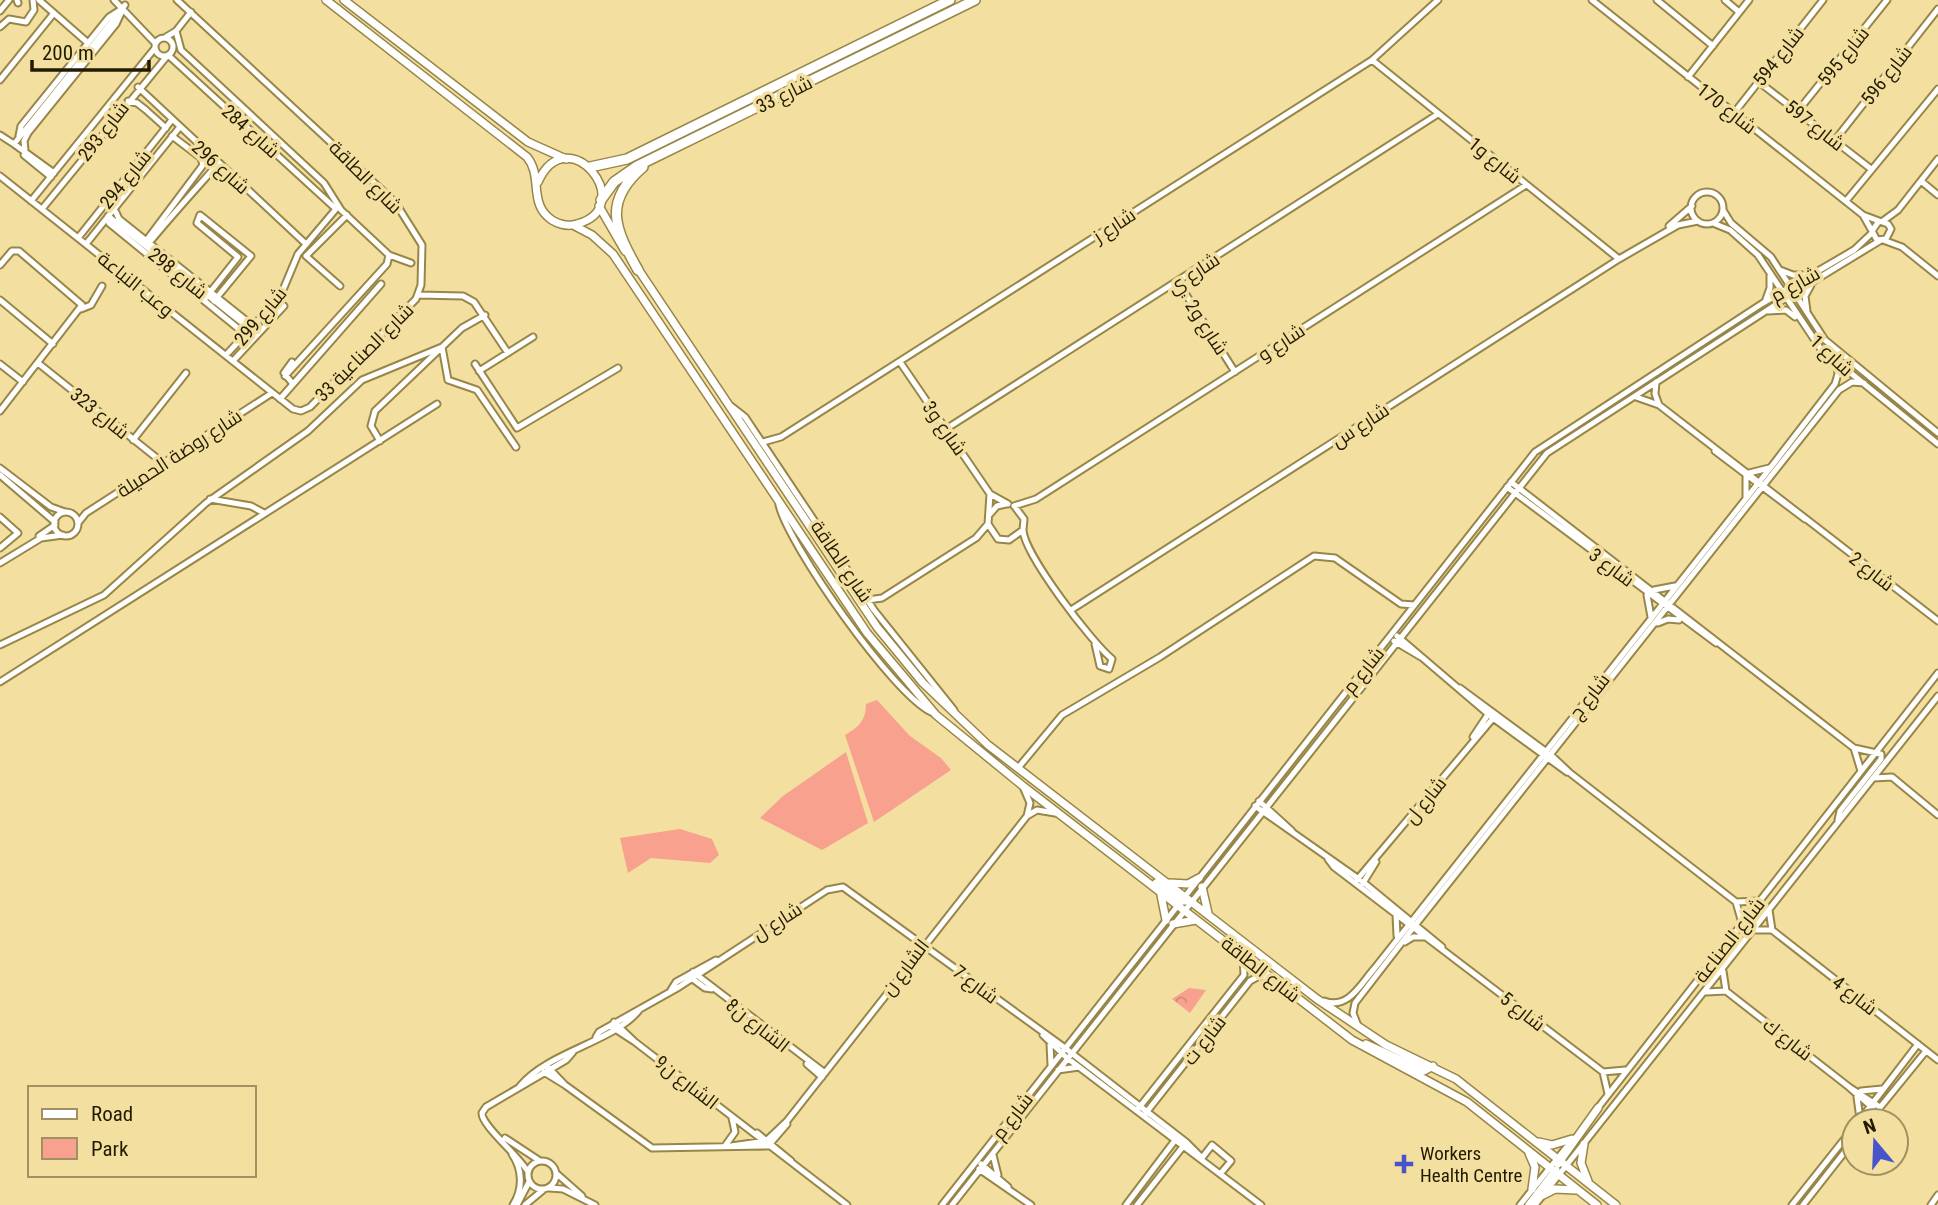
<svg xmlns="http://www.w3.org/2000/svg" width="1938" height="1205" viewBox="0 0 1938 1205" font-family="'Roboto Condensed',Cairo,sans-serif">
  <defs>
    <pattern id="forest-crowns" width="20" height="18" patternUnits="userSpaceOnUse" patternTransform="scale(1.75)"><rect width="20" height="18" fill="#f7a18e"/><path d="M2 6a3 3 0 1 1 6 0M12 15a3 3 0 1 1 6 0" fill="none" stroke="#d38a79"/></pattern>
  </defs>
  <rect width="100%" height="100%" fill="#f3e0a0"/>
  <path fill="#f7a18e" d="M877,700L910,736L941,758L951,770L874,822L845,735C859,727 866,720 866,704Z
    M846,752L868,823L822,850L760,818L783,796Z
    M680,829L712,839L719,855L710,863L651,858L628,873L620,838Z"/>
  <path fill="url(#forest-crowns)" d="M1189,988L1206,990L1190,1013L1172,999Z"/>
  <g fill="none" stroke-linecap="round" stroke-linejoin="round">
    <g stroke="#988648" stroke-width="9">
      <path id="minor" d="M17,0L18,3
        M39,0L88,43
        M114,0L155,43
        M1592,0L1863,215L1879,221
        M1657,0L1713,46
        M1725,0L1739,12
        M0,11L9,0
        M0,27L9,19L26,22L34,10L33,0
        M176,31L181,50L324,183L341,210L389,255L387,264L285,376
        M166,37L176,31L191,12
        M155 47a9 9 0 1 1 18 0a9 9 0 1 1-18 0Z
        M168,55L336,209L298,254L280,297L226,355
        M1372,60L1619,259
        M1688,77L1749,0
        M0,80L54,13
        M1759,82L1871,169
        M138,87L306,244
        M128,101L137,103L146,110
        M147,111L166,128
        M1798,111L1887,0
        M1734,113L1823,0
        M0,135L14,144L125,5
        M19,136L21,126L109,17L120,10
        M1835,140L1938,9
        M14,144L54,173
        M25,150L24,141L28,133L116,24L122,11
        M24,155L51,177
        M0,176L293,409L301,411L310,407L416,299L421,285L422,245L395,202L177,0
        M1921,181L1938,195
        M1691 208a16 16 0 1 1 32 0a16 16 0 1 1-32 0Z
        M31,201L155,48
        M1846,201L1938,89
        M114,208L119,219L253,326
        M42,209L168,55
        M1723,210L1731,223L1771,257L1825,340L1938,433
        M1863,215L1877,240L1886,239L1891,229L1888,224L1879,221L1872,231
        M108,216L250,329
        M1883,221L1898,210L1938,159
        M109,223L245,334
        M1713,223L1730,230L1758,255L1820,348L1938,444
        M1669,226L1692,206
        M78,238L171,121
        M1883,240L1902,247L1938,276
        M146,241L203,165L201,158L172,136
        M149,243C172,215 194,191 218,164
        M86,244L179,128
        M389,255L411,263
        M0,265L12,251H19L82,305L0,411
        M1780,270L1793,275H1808
        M1178,282L1235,372
        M340,286L306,256L347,215
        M418,295L463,296L474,302L508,353
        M1766,299L1770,288V275
        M0,300L53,344
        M204,300L238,257L197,223L200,215L251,256L214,301
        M81,309L91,305L102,286
        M1769,311L1786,310L1795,317
        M1807,311L1805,296L1811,285
        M233,361L284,306L277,301
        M292,362L284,373L293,384
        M900,362L990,494L1008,504
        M38,363L163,463
        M0,364L23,382
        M475,364L517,428L618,368
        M479,371L533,337
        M1656,382L1655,394L1659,405
        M1636,397L1659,405L1938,621
        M280,399L381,284
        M731,406L745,417L874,610L954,710
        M946,429L1438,114
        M133,440L186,373
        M380,441L371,426L375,411L462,328L485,315
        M763,442L781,437L1372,60L1438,0
        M1715,451L1805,519
        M0,468L51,507L65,512
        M1749,473L1769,468
        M0,475L55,522
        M1511,482L1854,748L1881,754V759L1840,811L1838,820
        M1507,487L1716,643
        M990,494L988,524L998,539L1009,540L1023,530L1024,519L1015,507
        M1746,498V477
        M210,499L251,506L264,513
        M779,505C789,546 893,694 931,712
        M1014,506L1036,499L1526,185
        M54 524a12 12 0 1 1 24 0a12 12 0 1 1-24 0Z
        M989,515L997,506L1006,504
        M0,517L18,533L0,548
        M78,523L86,513L272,393
        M1023,530C1024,554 1092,643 1112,659L1109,669L1100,666L1095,644
        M39,536L55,525
        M0,563L41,538L63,535
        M1654,590L1675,586
        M1647,595L1651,617
        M868,600L882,598L976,538L988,524
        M1071,610L1619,259L1678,225L1698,221
        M1658,623L1668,619L1679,620
        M1397,636L1493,718L1567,772
        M1394,641L1421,657
        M0,645L104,595L206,503L308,431L362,380L442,347L448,380L477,390L516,447
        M0,682L437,404
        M1460,688L1552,756L1570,773L1736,902L1742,923
        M1473,737L1489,713
        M1854,748L1861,771
        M1018,768L1062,715L1160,657L1314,556L1335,558L1401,604L1414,605
        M1874,778L1892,777L1938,815
        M1024,789L1030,803L1027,816
        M1259,801L1292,831
        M1255,806L1363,882L1442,947
        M1328,859L1334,867L1603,1072L1608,1094
        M1356,881L1494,717
        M1363,883L1376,862
        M1736,902L1760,901
        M1769,910L1772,930
        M1396,915L1397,936
        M1753,930H1772L1938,1060
        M1405,942L1413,937H1424
        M1723,971L1726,991L1849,1087L1880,1107
        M693,972L825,1073
        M690,977L705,988L712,989
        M671,990L676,982L716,960
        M1706,992L1726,991
        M1324,1001C1348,1010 1360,985 1374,969L1771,467L1835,384L1838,374L1836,361
        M614,1022L635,1042L847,1205
        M1358,1026L1353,1013L1355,1003L1413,928L1839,390L1852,382L1864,383
        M612,1027L635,1042
        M1043,1035L1067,1058L1261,1205
        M596,1037L599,1032L679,987L827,890L843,887L1065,1048L1186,1142L1202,1158
        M1050,1044L1051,1065
        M807,1064L822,1077
        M546,1065L565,1085L652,1148L768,1146L787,1124
        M1058,1070L1079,1067
        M544,1072L565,1085
        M1603,1072L1625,1070
        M520,1086C549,1051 615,1042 640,1009
        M1849,1087L1873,1108
        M1861,1091L1882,1089
        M1857,1097L1860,1119
        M1138,1109L1244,975L1243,957
        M1597,1109L1938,673
        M1145,1114L1250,981L1259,976L1268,977
        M1859,1121L1918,1044
        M1869,1121L1926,1051
        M757,1133L791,1161
        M505,1138L540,1161
        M725,1146L735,1132L732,1118
        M731,1146L766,1141L787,1121L1027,816L1037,810L1055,813
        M512,1154C523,1170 523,1189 513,1205
        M993,1155L998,1175
        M1202,1158L1212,1145L1231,1161L1221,1173
        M528 1175a14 14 0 1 1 28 0a14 14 0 1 1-28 0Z
        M981,1164L1008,1187
        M979,1169L1031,1205
        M528,1172C519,1156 481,1125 482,1113L486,1107L566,1060L573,1052
        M556,1173L582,1196
        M549,1188L563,1189L595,1205
        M517,1205L529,1182
        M525,1205L543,1190
        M942,1205L1535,452L1763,303L1854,250L1872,233
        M952,1205L1547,453L1786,298L1881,240
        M1126,1205L1176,1139
        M1137,1205L1185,1144
        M1520,1205L1569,1144
        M1535,1205L1938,696
        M1792,1205L1854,1127
        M1803,1205L1854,1140
        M1931,1205L1938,1195"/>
    </g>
    <g stroke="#988648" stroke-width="10">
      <path id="major" d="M326,0L527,157C542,175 530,200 547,216C555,224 567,227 577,224C640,207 568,116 538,182
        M344,0L528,142L566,159
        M599,206L625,251
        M573,225L592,235L613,254L867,633L936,715L1023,786L1352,1040L1467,1102L1597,1205
        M636,266L877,627L923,683L988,745L1317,999L1386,1045L1456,1079L1616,1205
        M1156,883L1181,901H1191
        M1170,883L1188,884L1199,878
        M1202,887L1208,913
        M1161,895L1166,920
        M1173,924L1196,920
        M1366,1044L1424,1071L1433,1066
        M1539,1142L1552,1145L1572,1139
        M1584,1144L1581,1163L1588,1181
        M1529,1153L1535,1167L1532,1189
        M1558,1164L1598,1108
        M1543,1195L1555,1189L1576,1190
        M1529,1205L1556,1170"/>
    </g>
    <g stroke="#988648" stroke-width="12">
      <path id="highway" d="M590,167L627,159L950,0
        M601,200L614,182L637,166L975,0
        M638,270C615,229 602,202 643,167"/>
    </g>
    <use href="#minor" stroke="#fff" stroke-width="5"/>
    <use href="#major" stroke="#fff" stroke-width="7"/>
    <use href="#highway" stroke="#fff" stroke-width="9"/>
  </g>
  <path fill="#4855ca" stroke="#f3e0a0" stroke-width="2.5" d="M1400.5 1153.5h7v7h7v7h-7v7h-7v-7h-7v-7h7z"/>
  <g text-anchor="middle" stroke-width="7" stroke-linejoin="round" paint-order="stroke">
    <g font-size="19" fill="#221b02" stroke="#f3e0a0">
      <text transform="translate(1778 56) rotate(-52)" y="7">شارع 594</text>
      <text transform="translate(1843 56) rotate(-51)" y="7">شارع 595</text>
      <text transform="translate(1886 75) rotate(-52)" y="7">شارع 596</text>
      <text transform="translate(784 94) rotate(-26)" y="7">شارع 33</text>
      <text transform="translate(1727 108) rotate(38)" y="7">شارع 170</text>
      <text transform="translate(1815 125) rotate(38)" y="7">شارع 597</text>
      <text transform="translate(103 131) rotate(-52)" y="7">شارع 293</text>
      <text transform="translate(251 131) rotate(42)" y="7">شارع 284</text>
      <text transform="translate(1495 160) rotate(39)" y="7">شارع و1</text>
      <text transform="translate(221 167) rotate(42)" y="7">شارع 296</text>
      <text transform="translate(366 177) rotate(45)" y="7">شارع الطاقة</text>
      <text transform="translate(125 179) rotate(-51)" y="7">شارع 294</text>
      <text transform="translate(1114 225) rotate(-33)" y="7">شارع ز</text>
      <text transform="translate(178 273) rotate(39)" y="7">شارع 298</text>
      <text transform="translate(1193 273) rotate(-33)" y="7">شارع ي</text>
      <text transform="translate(136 284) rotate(39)" y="7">وعب النباعة</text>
      <text transform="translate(1795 284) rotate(-29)" y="7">شارع م</text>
      <text transform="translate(260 316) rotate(-50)" y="7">شارع 299</text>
      <text transform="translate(1207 327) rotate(57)" y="7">شارع و2</text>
      <text transform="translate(1281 342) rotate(-33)" y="7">شارع و</text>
      <text transform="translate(364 352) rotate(-45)" y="7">شارع الصناعية 33</text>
      <text transform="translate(1832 355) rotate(43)" y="7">شارع 1</text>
      <text transform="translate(100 413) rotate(39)" y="7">شارع 323</text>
      <text transform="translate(1360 425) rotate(-33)" y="7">شارع س</text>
      <text transform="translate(945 428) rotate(55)" y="7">شارع و3</text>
      <text transform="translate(179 453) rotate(-33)" y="7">شارع روضة الحميلة</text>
      <text transform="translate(842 561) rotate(56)" y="7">شارع الطاقة</text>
      <text transform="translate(1612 567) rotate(37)" y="7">شارع 3</text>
      <text transform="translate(1872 571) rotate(38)" y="7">شارع 2</text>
      <text transform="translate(1363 670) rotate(-51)" y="7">شارع م</text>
      <text transform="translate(1589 696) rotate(-52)" y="7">شارع ج</text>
      <text transform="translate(1425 800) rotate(-51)" y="7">شارع ل</text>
      <text transform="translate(777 921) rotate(-32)" y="7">شارع ل</text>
      <text transform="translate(1729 940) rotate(-52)" y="7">شارع الصناعة</text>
      <text transform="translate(905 967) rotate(-53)" y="7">الشارع ن</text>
      <text transform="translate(1261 969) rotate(38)" y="7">شارع الطاقة</text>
      <text transform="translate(976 984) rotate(37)" y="7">شارع 7</text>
      <text transform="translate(1855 995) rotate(38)" y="7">شارع 4</text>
      <text transform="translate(1523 1011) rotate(38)" y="7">شارع 5</text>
      <text transform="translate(758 1025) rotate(38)" y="7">الشارع ن8</text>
      <text transform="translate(1788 1039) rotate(38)" y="7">شارع ك</text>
      <text transform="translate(1204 1040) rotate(-52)" y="7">شارع ت</text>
      <text transform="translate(687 1082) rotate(38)" y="7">الشارع ن9</text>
      <text transform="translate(1012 1116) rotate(-52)" y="7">شارع م</text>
    </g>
    <g font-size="19" fill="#221b02" stroke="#f3e0a0" text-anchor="start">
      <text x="1420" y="1160">Workers<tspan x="1420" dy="22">Health Centre</tspan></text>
    </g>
  </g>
  <rect x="28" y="1086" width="228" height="91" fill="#f3e0a0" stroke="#9f9161" stroke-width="2"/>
  <rect x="42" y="1109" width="35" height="10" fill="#ffffff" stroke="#9f9161" stroke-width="2"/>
  <text x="91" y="1121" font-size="21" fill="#221b02">Road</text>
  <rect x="42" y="1138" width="35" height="21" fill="#f7a18e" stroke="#9f9161" stroke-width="2"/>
  <text x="91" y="1156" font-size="21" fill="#221b02">Park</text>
  <g transform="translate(1875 1142) rotate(341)"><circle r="33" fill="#f3e0a0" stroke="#9f9161" stroke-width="2"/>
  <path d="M0-5L12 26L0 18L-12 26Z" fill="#4855ca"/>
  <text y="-10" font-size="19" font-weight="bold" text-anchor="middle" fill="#221b02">N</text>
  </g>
  <path d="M32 60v10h117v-10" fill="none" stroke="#221b02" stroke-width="3.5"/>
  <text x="42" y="60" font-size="21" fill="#221b02" stroke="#f3e0a0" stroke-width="5" paint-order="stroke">200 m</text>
</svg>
